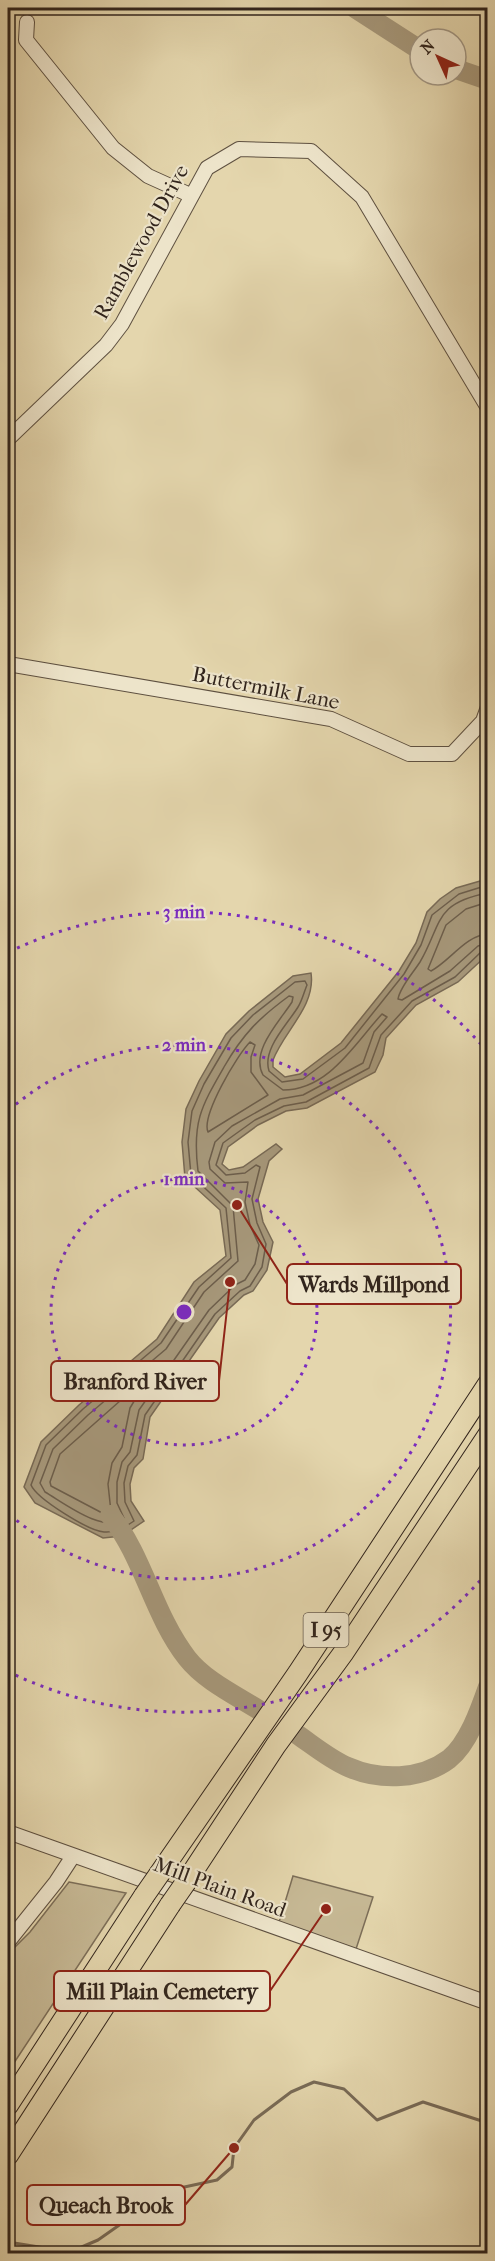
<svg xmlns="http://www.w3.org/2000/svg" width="495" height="2261" viewBox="0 0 495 2261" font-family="'IM FELL French Canon',serif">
  <rect width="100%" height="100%" fill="#e4d6ad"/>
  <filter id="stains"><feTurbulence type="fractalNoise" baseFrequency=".00333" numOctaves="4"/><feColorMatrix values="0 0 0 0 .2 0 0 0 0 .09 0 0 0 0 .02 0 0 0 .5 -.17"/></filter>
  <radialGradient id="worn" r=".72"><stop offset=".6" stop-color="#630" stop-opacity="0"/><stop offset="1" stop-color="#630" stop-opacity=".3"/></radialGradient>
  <path fill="#c6b894" stroke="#7c6e58" stroke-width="1.5" d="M293,1876L373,1897L356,1949L279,1922Z
    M69,1882L126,1893L8,2072V1954L30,1932Z"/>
  <path fill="#a7997c" stroke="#786a56" stroke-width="1.5" d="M487,879V955L458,982L416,1005L386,1038L383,1055L375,1072L307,1108L286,1111L258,1125L228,1147L222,1164L229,1170L243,1167L276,1144L282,1149L269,1161L258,1199L263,1222L273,1242L267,1270L253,1291L244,1295L219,1318L150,1417L143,1459L134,1468L130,1484L131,1501L144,1521L122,1536L103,1538L35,1503L24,1487L41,1442L79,1405L157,1339L194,1282L226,1256L220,1210L185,1178L182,1142L186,1109L199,1081L226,1034L249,1011L293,976L311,973C316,1006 284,1031 273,1060V1067L285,1077L300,1074L341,1043L399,971L416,943L427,912L440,899L456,888Z"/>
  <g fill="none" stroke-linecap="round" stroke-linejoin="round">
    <path stroke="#6c5e4c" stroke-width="1.5" d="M488,885L459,894L432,915L421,945L404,974L345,1048L303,1079L282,1082L269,1071C262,1049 287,1025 298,1007C302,1001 304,992 307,985L305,981L295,982L253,1015L231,1038L204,1084L192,1111L188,1142L191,1175L226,1208L231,1258L199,1287L161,1343L83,1409L46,1445L31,1485C37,1499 89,1531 104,1532C116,1533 125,1527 134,1521L125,1502L124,1483L128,1466L137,1455L145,1415L215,1314L240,1291L250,1286L262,1267L266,1244L257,1223L252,1199L260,1167L256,1165L245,1173L226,1175L216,1165L223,1143L255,1120L284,1106L306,1102L369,1068L381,1035L412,1001L455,977L481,952L488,951
      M488,893C433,903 442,925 420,962C413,973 400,987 398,999L402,1000L450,971L478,946L488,943
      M488,902L466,909L446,925L428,969L431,971C450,961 466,935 488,934
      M289,996L293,997L292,1002C280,1021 250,1051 263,1075L283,1090C329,1090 355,1043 382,1014L387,1017L374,1032L363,1063L303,1095L280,1099L232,1126L215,1142L209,1162L210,1169L225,1183L248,1182L245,1202L250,1225L259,1245L255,1264L245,1280L235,1285L209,1310L139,1410L130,1452L122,1462L117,1482V1503L124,1518C105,1535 64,1503 45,1492L40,1483L53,1449L88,1415L166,1349L204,1292L238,1261L233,1206L198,1171C192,1122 201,1107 224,1067C243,1034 259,1018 289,996Z
      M250,1042L255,1045L251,1057V1072L268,1095L208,1132C201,1116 237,1055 250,1042Z
      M138,1385L141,1384L142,1388L130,1408L122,1447L112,1463L108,1484L111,1512L106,1515L51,1486L50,1482L60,1454Z"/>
    <path stroke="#786a56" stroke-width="3" d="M8,2242L70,2252L98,2240L145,2207L161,2192L217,2180L232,2167L234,2148L254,2120L291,2092L314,2082L344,2089L377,2120L423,2102L488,2123"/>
    <path stroke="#a7997c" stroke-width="20" d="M355,8L420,50
      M456,69L488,80
      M110,1515C144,1558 153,1614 187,1658C204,1680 235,1695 259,1710
      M298,1735C314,1746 331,1760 348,1767C380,1781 421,1780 449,1759C468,1744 480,1710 488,1687"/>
    <g stroke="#5e5040" stroke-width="16">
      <path id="minor" d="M27,22L26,40L113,148L148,176L190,195
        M8,439L106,345L122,324L207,168L239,149L311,151L362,197L488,408
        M8,664L331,719L409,754H452L483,721L488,707
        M8,1832L488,2003
        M8,1942L56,1882L73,1856"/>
    </g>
    <g stroke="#31241c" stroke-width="22">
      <path id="highway" d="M160,1873L298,1673L488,1384
        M186,1882L276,1745L344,1652L488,1435
        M8,2105L144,1896
        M8,2155L170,1905"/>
    </g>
    <use href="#minor" stroke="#ede4ca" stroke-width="14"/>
    <use href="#highway" stroke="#e4d6ad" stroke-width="20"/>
    <g stroke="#31241c" stroke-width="22" stroke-linecap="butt">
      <path id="highway-bridge" d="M144,1896L160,1873
        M170,1905L186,1882"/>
    </g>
    <use href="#highway-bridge" stroke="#e4d6ad" stroke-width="20"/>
  </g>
  <g fill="none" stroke="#7b2cbf" stroke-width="3" stroke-dasharray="3 6">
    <circle cx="184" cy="1312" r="133"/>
    <path d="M9 1110A267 267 0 1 1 9 1514"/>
    <path d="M486 1574A400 400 0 0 1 9 1672M9 952A400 400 0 0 1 486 1050"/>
  </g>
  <g text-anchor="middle" stroke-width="4.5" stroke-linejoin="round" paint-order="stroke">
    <rect fill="#ede4ca" stroke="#695e50" stroke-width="1.5" x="303.5" y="1613" width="45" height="34" rx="4.5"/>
    <g font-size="20" font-weight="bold" fill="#31241c">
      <text x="326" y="1637">I 95</text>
    </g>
    <g font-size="21" fill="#31241c" stroke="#ede4ca">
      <text transform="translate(141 242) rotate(-61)" y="7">Ramblewood Drive</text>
      <text transform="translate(266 688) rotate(11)" y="7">Buttermilk Lane</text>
      <text transform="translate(220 1887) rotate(20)" y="7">Mill Plain Road</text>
    </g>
  </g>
  <circle cx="184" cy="1312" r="9" fill="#7b2cbf" stroke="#ede4ca" stroke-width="3"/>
  <g font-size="18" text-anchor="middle" font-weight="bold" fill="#7b2cbf" stroke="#ede4ca" stroke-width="4.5" stroke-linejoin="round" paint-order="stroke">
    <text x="184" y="918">3 min</text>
    <text x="184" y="1051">2 min</text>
    <text x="184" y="1185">1 min</text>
  </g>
  <path fill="none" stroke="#8f2418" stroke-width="2" d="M237 1205L287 1284M230 1282L219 1381M326 1909L270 1991M234 2148L185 2205"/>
  <g fill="#8f2418" stroke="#ede4ca" stroke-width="2">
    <circle cx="237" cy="1205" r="6"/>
    <circle cx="230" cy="1282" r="6"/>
    <circle cx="326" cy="1909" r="6"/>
    <circle cx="234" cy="2148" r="6"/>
  </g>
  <g fill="#ede4ca" stroke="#8f2418" stroke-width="2">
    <rect x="287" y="1264" width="174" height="40" rx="6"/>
    <rect x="51" y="1361" width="168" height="40" rx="6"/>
    <rect x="54" y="1971" width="216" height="40" rx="6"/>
    <rect x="27" y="2185" width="158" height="40" rx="6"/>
  </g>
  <g font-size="22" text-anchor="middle" font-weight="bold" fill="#31241c">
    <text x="374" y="1292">Wards Millpond</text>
    <text x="135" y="1389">Branford River</text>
    <text x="162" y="1999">Mill Plain Cemetery</text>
    <text x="106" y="2213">Queach Brook</text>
  </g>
  <rect width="495" height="2261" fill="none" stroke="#e4d6ad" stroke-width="30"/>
  <rect x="9" y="9" width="477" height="2243" fill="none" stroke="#31241c" stroke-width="3"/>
  <rect x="15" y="15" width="465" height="2231" fill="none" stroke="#31241c" stroke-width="1.5"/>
  <g transform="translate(438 57) rotate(315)"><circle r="28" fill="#ede4ca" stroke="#a29784" stroke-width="1.5"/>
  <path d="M0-4.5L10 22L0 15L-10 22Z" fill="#8f2418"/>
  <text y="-9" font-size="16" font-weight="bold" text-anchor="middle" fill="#31241c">N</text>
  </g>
  <rect width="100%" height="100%" filter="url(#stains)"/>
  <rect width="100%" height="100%" fill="url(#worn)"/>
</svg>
